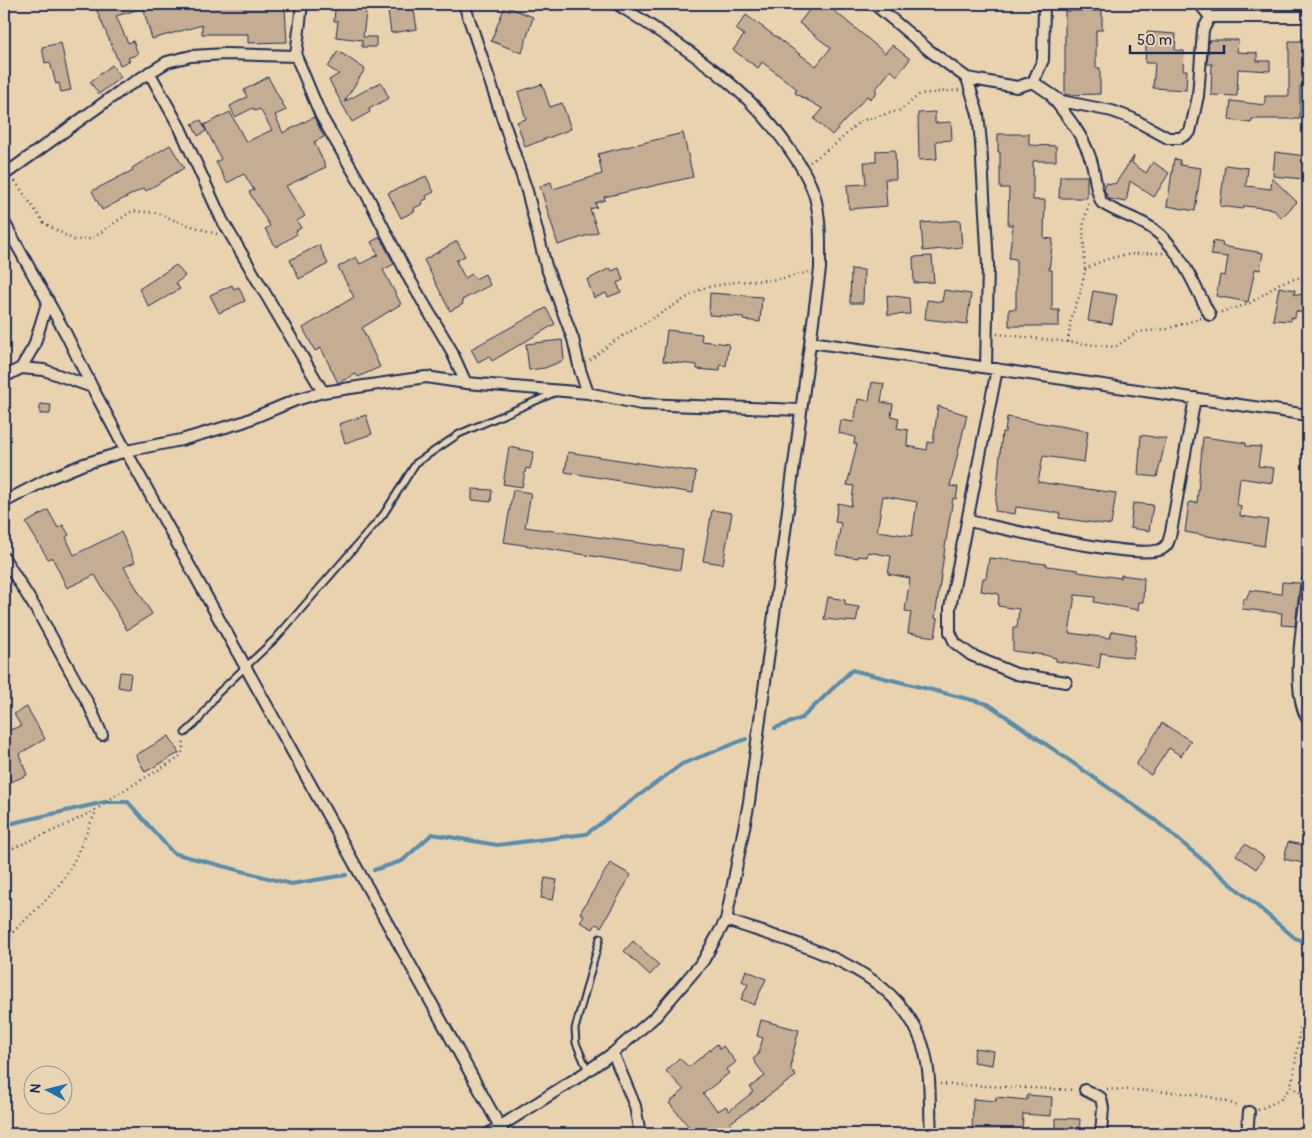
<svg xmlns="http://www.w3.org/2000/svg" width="1312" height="1138" viewBox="0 0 1312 1138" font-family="Pangolin,sans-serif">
  <rect width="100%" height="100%" fill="#e9d3af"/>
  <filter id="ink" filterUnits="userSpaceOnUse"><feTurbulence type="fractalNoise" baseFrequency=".02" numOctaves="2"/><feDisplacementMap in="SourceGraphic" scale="10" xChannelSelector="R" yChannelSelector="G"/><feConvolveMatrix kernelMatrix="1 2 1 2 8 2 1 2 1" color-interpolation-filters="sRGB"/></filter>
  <g filter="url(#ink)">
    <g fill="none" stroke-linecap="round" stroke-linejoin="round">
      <path stroke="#598dad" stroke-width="4" d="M775,728L802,718L852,670L988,704L1155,820L1295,938L1308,943
        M4,825L105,802H128L173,853L291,884L346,875
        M374,870L402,861L432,834L497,845L586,834L682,764L746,739"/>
    </g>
    <path fill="#c5ad93" stroke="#1b2f5e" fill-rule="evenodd" d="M94,4H275V8H285L287,42L248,43V34H202V25L152,39L143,8L116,16L128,43L133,41L138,54L128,58L130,61L120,65Z
      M341,4H367L363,37H376V47H362V40L336,37L338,21H334L335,9H341Z
      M387,4H413L417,29L391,33Z
      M814,4H826L885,53L892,45L910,59L897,76L891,70L875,90L877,92L870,99L867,96L832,135L814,119L823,109L795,93L797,89L762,62L758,68L733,50L744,35L736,29L746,15L816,66L831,48L799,23Z
      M505,6L533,17L522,53L491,41Z
      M1065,11H1102V30H1096V68H1100V94L1065,95Z
      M1147,32L1176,34L1175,50L1184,51L1183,70H1187L1186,90L1153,88L1155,63H1145Z
      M1209,40H1238L1237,52L1257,53V61H1270V71L1238,69L1237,96L1211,95L1212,64H1207Z
      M1289,41H1308V86H1300V119H1252L1251,123L1229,120L1231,101L1265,105V96H1289Z
      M61,43L71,90L61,92L59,83L56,84L50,62L45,63L42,47Z
      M338,51L365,69L344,102L381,82L389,98L369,109L370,112L352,122L329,80L339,74L328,67Z
      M112,65L121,77L99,94L90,82Z
      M268,77L286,110L275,115L283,133L314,117L324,137L314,142L326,167L286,186L305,216L297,221L301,228L296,231L297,234L276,247L265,229L270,226L249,192L254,190L244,174L227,183L216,162L221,159L204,125L230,112L246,142L272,130L260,109L255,111L253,108L235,117L230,106L247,97L244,90Z
      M542,84L550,107L562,103L571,129L525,147L517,122L526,119L518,92Z
      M935,112V123L951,122L952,140L936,141L937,159L919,160L918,113Z
      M201,120L206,131L198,136L192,124Z
      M683,133L693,177L604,197L605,200L595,203L597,207L590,209L598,232L558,245L540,186L551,182L553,189L602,174L598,154Z
      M998,134H1029V145L1056,146V161H1033V200H1045L1044,238L1053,239L1049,270H1052V310H1059V326H1009V309H1016V259L1009,258L1013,225H1008L1009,188H1000V152H998Z
      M170,145L184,168L146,191L144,188L102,210L92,191L133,170L132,168Z
      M895,150L896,179H885L887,206L849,209L847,185L866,184L864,162H876V151Z
      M1275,152L1306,156L1303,179L1273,176Z
      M1134,156L1132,163L1146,173L1153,162L1169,173L1154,197L1130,181L1126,202L1109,199L1104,190L1105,183L1115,184Z
      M1174,159L1180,160V165L1201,168L1195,211L1167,206Z
      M1225,165L1248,168L1246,186L1271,189L1272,178L1297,202L1281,218L1273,209L1244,206L1243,209L1220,206Z
      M426,176L434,192L426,196L427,199L422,201L423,204L414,208L415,211L401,218L388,193Z
      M1060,176H1087V198H1059Z
      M960,220L962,247L923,251L921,223Z
      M380,237L394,264L383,270L401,304L362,328L380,367L358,377L356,374L338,383L321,348L315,351L303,328L354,297L338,267L356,257L360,264L378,255L371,242Z
      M457,241L465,256L456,261L465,278L472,274L475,279L485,274L490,285L462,300L463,304L450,311L424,260Z
      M1213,241L1223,243L1222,246L1263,253L1260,270L1255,269L1248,302L1216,296L1220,275L1225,276L1228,257L1211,255Z
      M319,245L328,264L299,279L290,260Z
      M932,256L934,282L914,283L913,257Z
      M176,265L185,276L176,283L180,289L149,307L139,289Z
      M610,268L612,271L619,268L623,280L617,283L621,292L608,297L606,293L594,298L587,280Z
      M851,269L864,270L863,303H850Z
      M232,285L234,289L239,287L245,301L219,313L210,295Z
      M1279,287L1295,290L1294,294L1305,295L1302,313L1296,311L1295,318L1291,317V321L1273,320Z
      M944,290L971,294L967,324L925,319L927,300L942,302Z
      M1093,291L1117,295L1112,324L1088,321Z
      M710,293L762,297L760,322L743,320V317L709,315Z
      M887,295L909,298L910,314L888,315Z
      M546,308L555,324L492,361L489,356L478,362L471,349Z
      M667,330L702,334L701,341L729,344L726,366L720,365V371L697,369V365L663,361Z
      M562,340L564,360L545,368L529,370L526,344Z
      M872,382L884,384L881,402L893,404L891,416L899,418L897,428L908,430L907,446L927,450L928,442L933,443L938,406L967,415L950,486L958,487L956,499L953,498L945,547L935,618L938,619L935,637L908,633L911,612L905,611L910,578L888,574L891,556L868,552L867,557L858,556V558L836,555L841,523L835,522L838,503L851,506L854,486L847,485L857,444H854L855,437L839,433L841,420L854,422L858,399L869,401ZM883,496L917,502L912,536L877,531Z
      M40,404L51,405L50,414H40Z
      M366,415L372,434L345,443L339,424Z
      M1007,417L1088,431L1084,462L1043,456L1038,482L1116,493L1111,525L1059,518L1060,513L1016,507L1015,514L995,511L1002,432H1005Z
      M1141,435L1166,439L1157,477L1138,475Z
      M1203,437L1246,443V446L1261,447L1258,466L1274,468L1272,483L1240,478L1237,505L1241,506L1240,516L1268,520L1264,546L1185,532L1189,502L1197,503Z
      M509,447L534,452L530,469L526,468L522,487L503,484Z
      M568,452L696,472L693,493L565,472Z
      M472,489L492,490L491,502L472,500Z
      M513,490L531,493L525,527L683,549L680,570L504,542Z
      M1133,503L1153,505L1149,531L1130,528Z
      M48,510L58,528L63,525L69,535L66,537L74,555L121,532L135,562L124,567L152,614L127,630L95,575L67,588L52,557L48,559L26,523Z
      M712,510L732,513L723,564L703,561Z
      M989,558L1047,564V566L1078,570V572L1121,578V575L1144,578L1143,602H1139L1138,610L1094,602L1095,597L1075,595L1069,633L1110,638L1112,631L1136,635L1133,658L1101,653L1099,668L1056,661V658L1045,655L1013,651V627L1017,628L1019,609L998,606L999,594L981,591L983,578H986Z
      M1282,582L1300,583L1295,626L1281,625L1282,613L1242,609L1243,599H1246L1250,590L1281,594Z
      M828,597L845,600V605L859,607L856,622L824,619Z
      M120,672L131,673L129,689L118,687Z
      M27,707L45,739L19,754L27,775L11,782L4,763V732L21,726L14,714Z
      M1162,723L1191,741L1181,756L1169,748L1151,775L1136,765Z
      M169,736L179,753L145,772L136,755Z
      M1288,842L1308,846V864L1284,859Z
      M1245,844L1264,857L1256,869L1236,855Z
      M610,863L631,875L601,927L596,924L593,929L580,922L584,915L580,913Z
      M545,878L557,880L553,900L541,898Z
      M633,941L659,965L650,975L624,951Z
      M746,970L766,979L754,1005L741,999L748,984L742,981Z
      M761,1020L799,1030L792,1057L791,1070L796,1076L730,1123L737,1134H695L669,1103L684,1090L666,1071L679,1058L689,1067L717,1044L720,1049L723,1046L736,1062L726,1070L729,1073L703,1094L718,1111L726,1106L729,1111L753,1092L750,1087L765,1076L753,1059L758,1055L763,1038L757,1036Z
      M975,1048L994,1051L992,1065L973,1062Z
      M1027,1095L1052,1097L1051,1116L1023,1114L1022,1134H972L973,1099L996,1101V1097L1027,1100Z
      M1056,1118L1080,1119L1079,1134H1056Z"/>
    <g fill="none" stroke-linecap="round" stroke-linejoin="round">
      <g stroke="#1b2f5e" stroke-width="9">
        <path id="lane" d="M185,733L198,721L217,694L276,638L383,515L416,463L459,434L554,393
          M588,1071L576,1043L575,1029L600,938"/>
      </g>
      <g stroke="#1b2f5e" stroke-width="14">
        <path id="street" d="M302,4L296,56L321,116L367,195L410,280L450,348L466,383L588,393L641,404L800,410
          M464,4L527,191L546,266L573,339L580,370L588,393
          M874,4L930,51L967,78L1017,87L1033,82L1043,60L1044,4
          M1202,4V7L1210,17H1308
          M149,72L180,128L222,220L323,392
          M967,78L978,114L981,143L988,265L986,367
          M1033,82L1061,101L1112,111L1131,118L1168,138H1180L1190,132L1198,96L1203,30L1210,17
          M1052,97C1067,116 1082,134 1090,157C1096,172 1094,189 1102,203C1118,214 1138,218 1153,229C1181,249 1194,286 1210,315
          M4,175L123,89L167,62L191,56L226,54L296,56
          M4,222L66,334L92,387L126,451L504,1134
          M811,342L1308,415
          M21,368L44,370L92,387
          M997,369L950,608V632L955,643L971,655L1016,674L1066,682
          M4,377L21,368L34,346L48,300
          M4,502L50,478L84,464L126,451L181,440L243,422L296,400L323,392L426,377L466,383
          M969,521C1002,528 1138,561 1162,549C1169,545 1169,539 1171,532L1195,398
          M4,558L39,614L90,707L102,735
          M1308,580C1304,615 1289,690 1308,720
          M726,920C795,944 895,965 922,1043C932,1071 929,1105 931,1134
          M613,1053L635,1106L640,1134
          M1085,1090L1101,1098L1103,1108L1101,1134
          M488,1134L583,1074L613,1053L656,1016L703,961L726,920L749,802L820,269C820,245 821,220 815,197C810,180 800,164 790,150C747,85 681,45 617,4
          M1247,1134L1249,1112"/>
      </g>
      <path stroke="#1b2f5e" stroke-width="2.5" stroke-dasharray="1 4" stroke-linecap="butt" d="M810,162L836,144L860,121L901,110L920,94L959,90
        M15,181L44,223L74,240L91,239L132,211L158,213L176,221L217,234
        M1085,270C1109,254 1135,253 1163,253
        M1221,312L1249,304L1280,283L1308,275
        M997,334L1115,347L1138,332L1167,329L1201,318
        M1068,342L1071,318L1080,294L1085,270L1083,227L1089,202
        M590,360L613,342L703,288L735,282L781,279L809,272
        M4,852L64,826L97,809L116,795L177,759L182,753L184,740
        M4,944C19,923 39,909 55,890C75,867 83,837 97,810
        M940,1084L1074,1090
        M1291,1086L1308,1098
        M1107,1089C1144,1091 1208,1090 1239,1107
        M1258,1110L1280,1100L1290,1088L1294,1073L1304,1002V975L1308,959"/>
      <use href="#lane" stroke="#e8d5b3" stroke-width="5"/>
      <use href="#street" stroke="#e8d5b3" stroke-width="10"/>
    </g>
  </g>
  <rect width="1312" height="1138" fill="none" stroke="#e8d5b3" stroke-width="20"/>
  <rect x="10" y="10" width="1292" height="1118" fill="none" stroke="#1b2f5e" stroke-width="2" filter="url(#ink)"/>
  <g transform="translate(48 1090) rotate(277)"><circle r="24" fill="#e8d5b3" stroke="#969391"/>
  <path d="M0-4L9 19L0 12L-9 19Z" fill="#1f6fb2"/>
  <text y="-8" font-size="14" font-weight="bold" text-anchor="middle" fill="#1b2f5e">N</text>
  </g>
  <path d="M1130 45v8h94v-8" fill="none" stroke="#1b2f5e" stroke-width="2.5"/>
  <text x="1137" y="45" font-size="15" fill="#1b2f5e" stroke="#e8d5b3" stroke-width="4" paint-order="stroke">50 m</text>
</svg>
